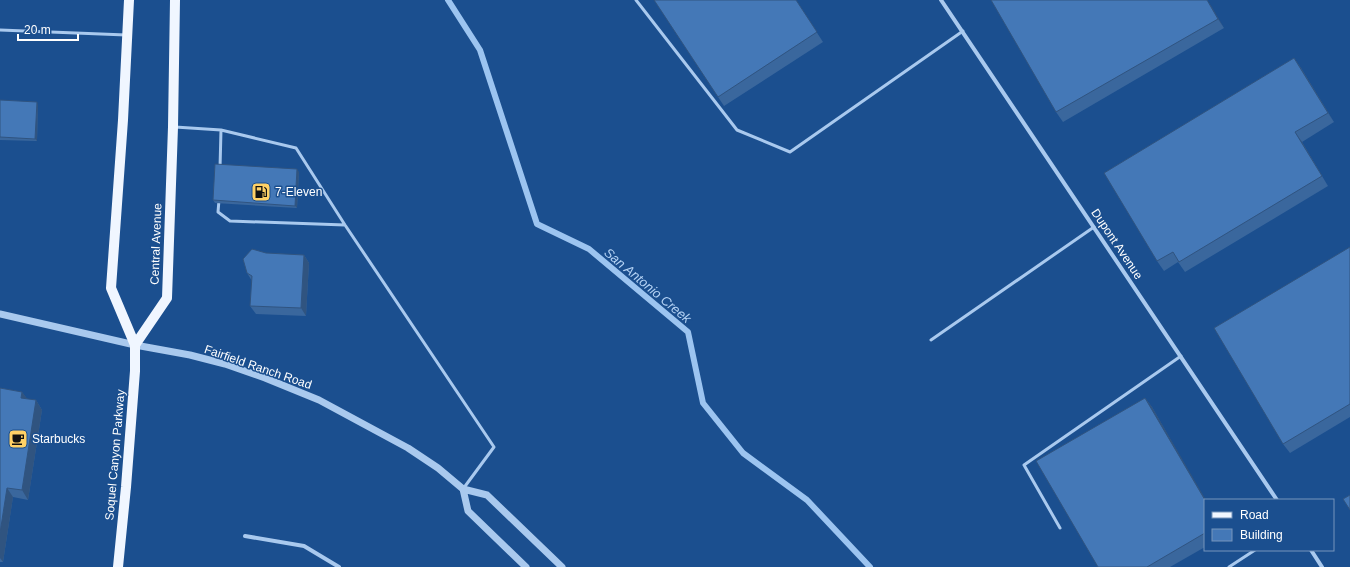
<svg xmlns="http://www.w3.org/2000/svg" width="1350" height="567" viewBox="0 0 1350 567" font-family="Helvetica,sans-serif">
  <rect width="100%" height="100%" fill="#1b4f8f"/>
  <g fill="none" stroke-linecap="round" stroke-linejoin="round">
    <path stroke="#9cc4f0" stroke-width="6" d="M448,0L480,50L537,224L589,249L688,332L703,403L743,453L807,500L870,567"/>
    <path stroke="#a9c9ee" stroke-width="3" d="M636,0L737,130L790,152L963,31
      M0,30L126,35
      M175,127L221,130L296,148L345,225L494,447L463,489
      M220,168L221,130
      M219,200L218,212L230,221L345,225
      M931,340L1094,227
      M1060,528L1024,465L1181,356
      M1229,567L1255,550"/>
    <path stroke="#a9c9ee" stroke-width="4" d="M941,0L1277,500
      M245,536L304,546L339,567
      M1311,550L1322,567"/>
    <path stroke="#a9c9ee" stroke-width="7" d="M0,314L135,345L190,355L225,364L265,378L319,400L408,448L438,468L463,489L487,495L562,567
      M463,489L468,511L526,567"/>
    <path stroke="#f0f6ff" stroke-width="10" d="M135,345L167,298L173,127L175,0
      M118,567L126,487L135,371V345L111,288L123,120L129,0"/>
  </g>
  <path fill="#3a679d" d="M796,0L823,42L724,106L718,97Z
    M1207,0L1224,28L1063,122L1056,112Z
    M1294,58L1301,68L1334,122L1302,142L1328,186L1185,272L1178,262L1164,271L1157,261Z
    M0,100L38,105L37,141L0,140Z
    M299,172L297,208L215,203L213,200Z
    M1350,247V417L1290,453L1283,444Z
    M266,253L304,255L309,263L306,316L256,314L250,306L252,281L247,273Z
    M0,388L22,392L27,399L36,400L42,410L28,500L13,497L3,562H0Z
    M1145,398L1152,407L1205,500V547L1170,567H1098Z"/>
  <path fill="#305480" d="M1207,0L1212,7L1224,28L1218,19Z
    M1294,58L1301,68L1334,122L1328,113Z
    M37,102L38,105L37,141L35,139Z
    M1295,132L1302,142L1328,186L1322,176Z
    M297,169L299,172L297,208L295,206Z
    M304,255L309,263L306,316L301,308Z
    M22,392L29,401L21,398Z
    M1145,398L1152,407L1206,500H1205Z
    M36,400L42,410L28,500L22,490Z
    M7,488L13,497L3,562L0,558V533Z"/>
  <path fill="#4478b7" stroke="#305480" d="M654,0H796L817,32L718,97Z
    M991,0H1207L1218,19L1056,112Z
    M1294,58L1328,113L1295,132L1322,176L1179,262L1173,252L1157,261L1104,173Z
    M0,100L37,102L35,139L0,137Z
    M215,164L297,169L295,206L213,200Z
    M1350,247V404L1283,444L1214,328Z
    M252,249L266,253L304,255L301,308L250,306L252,276L247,273L243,259Z
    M0,388L22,392L21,398L36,400L22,490L7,488L0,533Z
    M1145,398L1205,500V533L1147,567H1098L1036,461Z
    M1350,495V510L1343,499Z"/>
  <defs>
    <g id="fuel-square" transform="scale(1)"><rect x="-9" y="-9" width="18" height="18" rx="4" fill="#ffd166" stroke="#1b4f8f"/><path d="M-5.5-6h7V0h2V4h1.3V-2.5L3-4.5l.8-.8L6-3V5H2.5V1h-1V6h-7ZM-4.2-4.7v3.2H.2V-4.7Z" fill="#111"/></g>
    <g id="cafe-square" transform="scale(1)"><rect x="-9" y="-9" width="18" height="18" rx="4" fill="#ffd166" stroke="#1b4f8f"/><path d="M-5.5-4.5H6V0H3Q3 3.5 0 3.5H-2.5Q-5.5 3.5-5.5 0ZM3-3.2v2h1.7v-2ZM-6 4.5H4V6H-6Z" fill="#111"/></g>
  </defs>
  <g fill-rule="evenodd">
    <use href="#fuel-square" x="261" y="192"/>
    <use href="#cafe-square" x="18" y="439"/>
  </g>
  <g text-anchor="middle" stroke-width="3" stroke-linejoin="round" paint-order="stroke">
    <g font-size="12" fill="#fff" stroke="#1b4f8f" text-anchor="start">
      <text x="275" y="196">7-Eleven</text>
      <text x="32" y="443">Starbucks</text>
    </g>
    <g font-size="12" fill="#fff" stroke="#1b4f8f">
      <text transform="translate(156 244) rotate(-88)" y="4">Central Avenue</text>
      <text transform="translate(1117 244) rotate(56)" y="4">Dupont Avenue</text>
      <text transform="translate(258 367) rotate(19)" y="4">Fairfield Ranch Road</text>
      <text transform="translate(115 455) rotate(-85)" y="4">Soquel Canyon Parkway</text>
    </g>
    <g font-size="13" font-style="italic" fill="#b5d3f5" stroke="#1b4f8f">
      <text transform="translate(648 285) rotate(40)" y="5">San Antonio Creek</text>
    </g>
  </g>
  <rect x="1204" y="499" width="130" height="52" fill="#1b4f8f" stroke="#7695bc"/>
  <rect x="1212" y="512" width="20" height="6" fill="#f0f6ff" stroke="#7695bc"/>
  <text x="1240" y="519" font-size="12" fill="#ffffff">Road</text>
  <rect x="1212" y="529" width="20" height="12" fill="#4478b7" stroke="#7695bc"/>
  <text x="1240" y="539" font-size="12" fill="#ffffff">Building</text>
  <path d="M18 34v6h60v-6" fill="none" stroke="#ffffff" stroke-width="2"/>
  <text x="24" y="34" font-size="12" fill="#ffffff" stroke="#1b4f8f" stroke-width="3" paint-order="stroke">20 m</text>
</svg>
